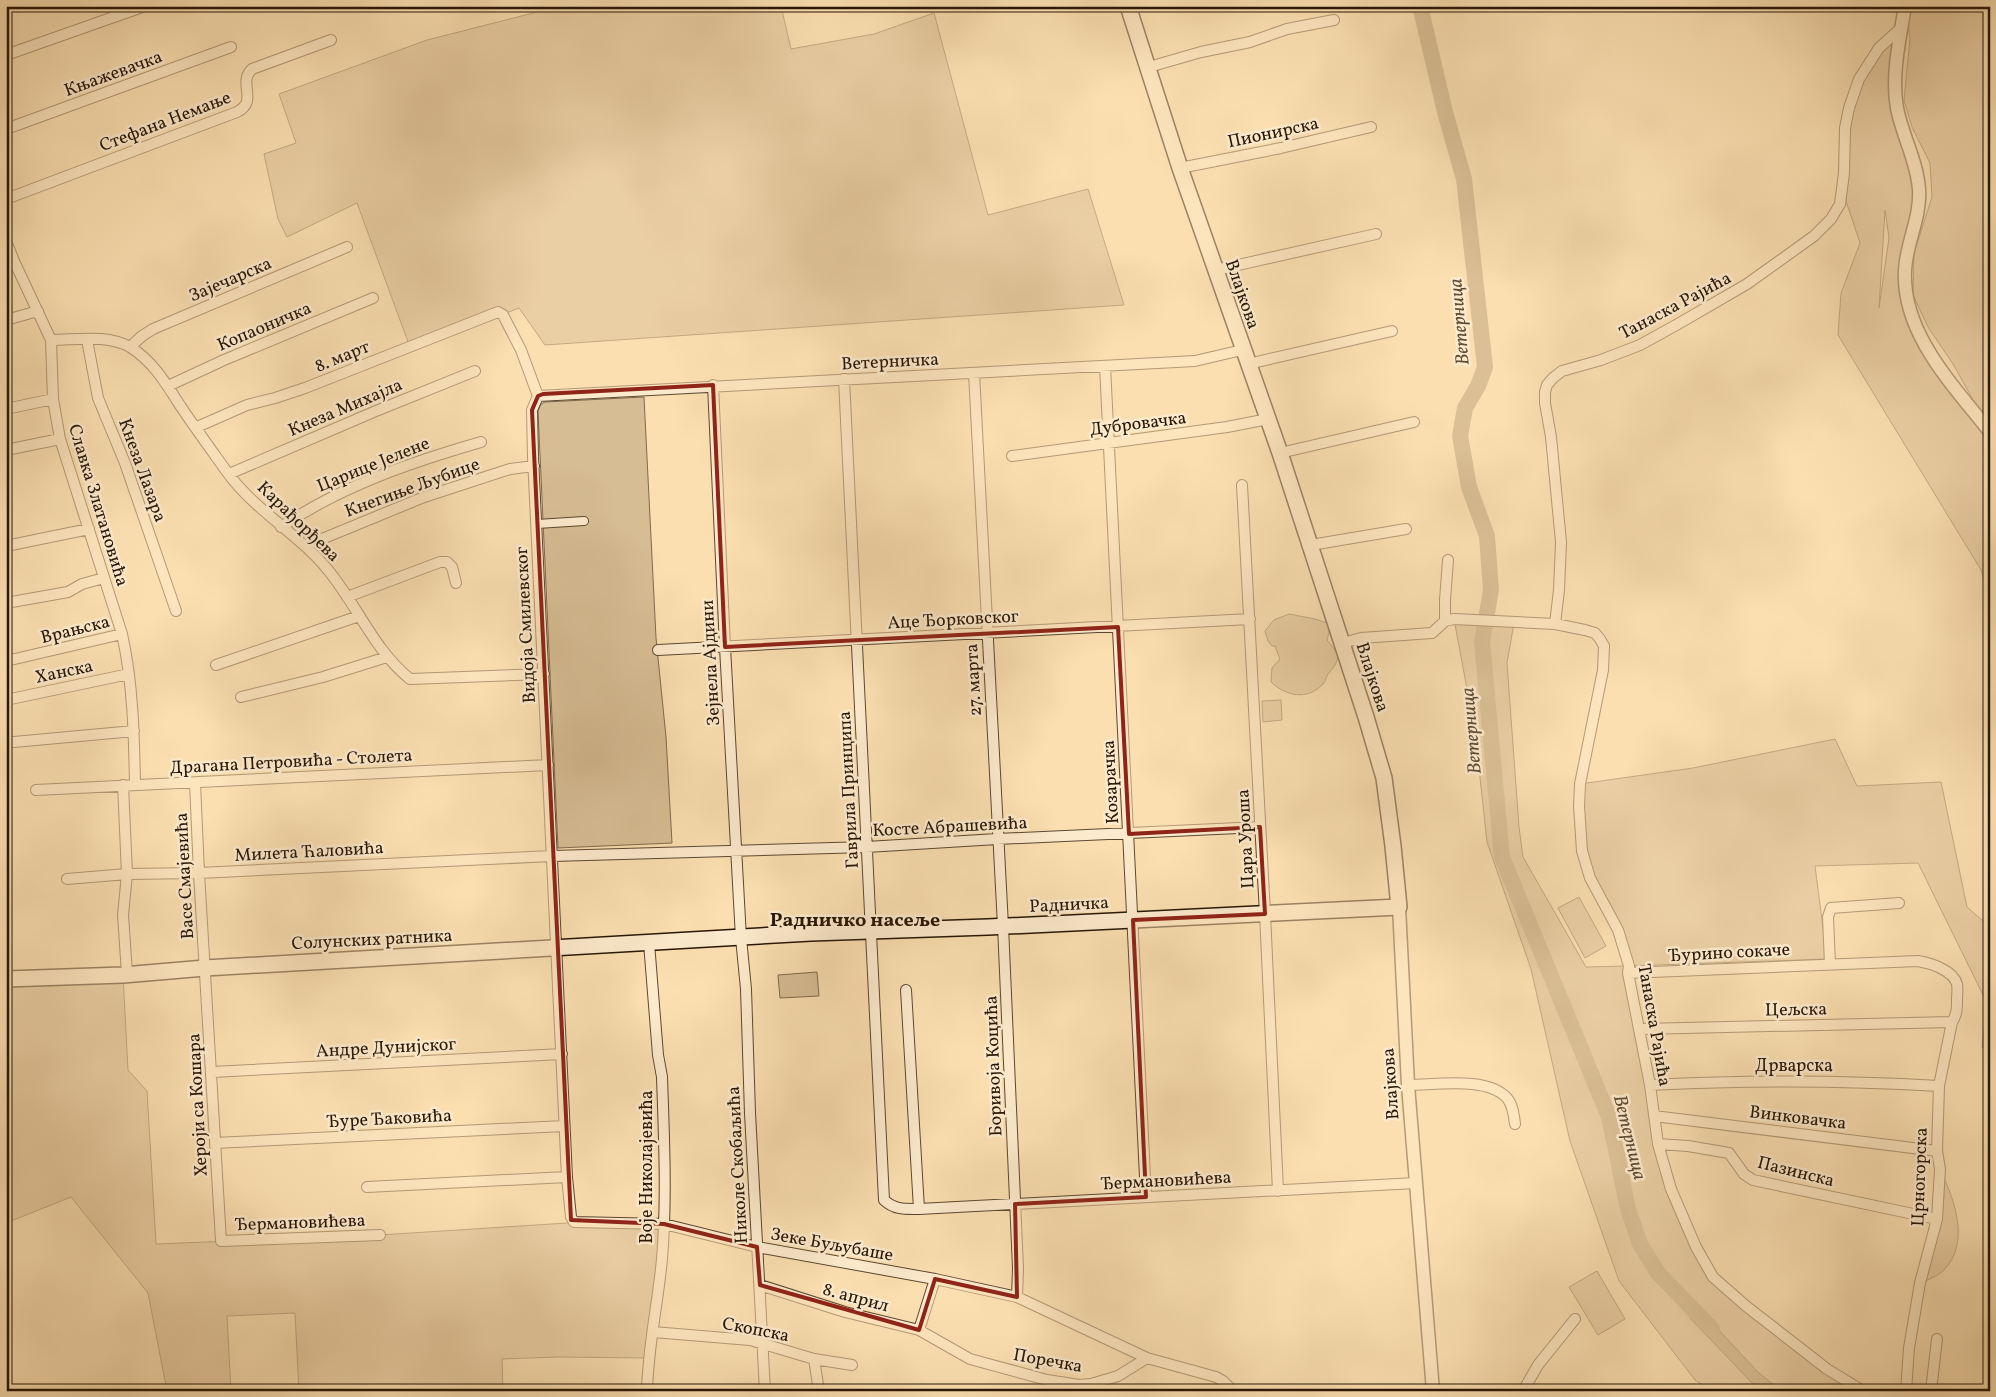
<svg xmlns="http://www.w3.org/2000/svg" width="1996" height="1397" viewBox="0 0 1996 1397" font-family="Vollkorn,serif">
  <rect width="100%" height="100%" fill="#fbdfb1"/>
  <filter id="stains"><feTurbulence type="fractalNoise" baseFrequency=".004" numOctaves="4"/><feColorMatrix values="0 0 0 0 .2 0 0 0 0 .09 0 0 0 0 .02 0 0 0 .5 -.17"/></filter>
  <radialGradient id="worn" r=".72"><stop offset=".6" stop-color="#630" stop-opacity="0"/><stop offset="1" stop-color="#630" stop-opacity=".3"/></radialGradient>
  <path fill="#d7bd94" stroke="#7f6a4c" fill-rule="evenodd" d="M561,6H781L791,49L874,34L934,13L988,215L1088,189L1124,305L545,345L519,308L411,350L357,203L287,237L278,219L264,154L296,143L279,94L427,40Z
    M1906,6H1990V430L1953,364L1928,327L1913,295L1914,253L1932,197L1930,163L1912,127L1904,100L1910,39Z
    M1902,27L1895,91L1916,173L1909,248L1915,325L1990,432V599L1981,570L1838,335L1841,293L1860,243L1842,189L1845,128L1859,79ZM1885,210L1889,238L1879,308Z
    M644,397L656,638L666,737L672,843L558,848L538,411L541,404L545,402Z
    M1289,614L1315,619L1327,623L1330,628L1327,640L1338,654C1337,665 1334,666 1328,674C1326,677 1326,681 1323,684C1307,701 1286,696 1271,682L1272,668L1280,659L1275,646H1272L1268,641L1265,631L1274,620Z
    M1454,619L1514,623L1507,663L1519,827L1523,857L1586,967L1628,966L1585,866L1580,784L1693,768L1835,739L1857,786L1941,782L1967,907L1990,927V1047H1982L1987,1003L1918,863L1815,866L1827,959L1629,966L1665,1168L1713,1277L1863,1391H1712L1695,1380L1619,1281L1570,1141L1531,969L1487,842L1475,732Z
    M1281,700L1282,720L1263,722L1262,701Z
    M1579,897L1606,946L1585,958L1558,908Z
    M817,972L819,996L780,998L778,975Z
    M123,975L128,1070L147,1091L156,1244L380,1235L567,1223L664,1224L648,1358L558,1357L502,1359L503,1391H299L295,1313L227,1316L231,1391H167L148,1293L71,1197L6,1223V979Z
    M1940,1169C1954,1199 1971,1242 1944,1270C1938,1276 1928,1280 1920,1283L1930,1252Z
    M1597,1271L1625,1319L1598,1335L1569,1287Z"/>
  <path fill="#b39b77" stroke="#7b6649" d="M1700,1310L1758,1372L1781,1391H1760L1751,1382L1690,1318Z"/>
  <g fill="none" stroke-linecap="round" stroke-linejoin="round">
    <path stroke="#b39b77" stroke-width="16" d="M1420,6L1445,112L1464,179L1485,367L1478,386L1465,408L1460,436L1469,487L1487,536L1491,590L1482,642L1502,857L1609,1117L1628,1209L1640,1244L1658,1273L1712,1329"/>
    <g stroke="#5c4830" stroke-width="10">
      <path id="pedestrian" d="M537,524L584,521"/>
    </g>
    <g stroke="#5c4830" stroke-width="12">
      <path id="minor" d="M6,55L145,6
        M1149,67L1201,52L1250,42L1287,29L1334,20
        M6,129L231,47
        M1180,168L1281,148L1371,127
        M6,199L237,112C259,101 237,83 252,69L331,40
        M6,241L14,261L51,340L53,399L60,439L122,634C133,683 134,734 135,785
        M1216,270L1376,234
        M6,320L38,311
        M51,340C76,340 107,334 130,347C153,361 167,385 181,407C196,429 212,451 227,472C255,511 299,534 328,570C357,605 374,650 410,679L544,674
        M87,340L98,398L125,463L176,611
        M130,347L142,336L153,329L347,247
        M1248,364L1392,331
        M1105,366L1146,1197
        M974,373L1003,926L1018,1268L1017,1297
        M844,379L884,1200C895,1210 904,1209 919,1209
        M713,385L725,647L741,938L746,989L750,1113L765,1391
        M168,386L224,360L373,298
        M538,396L532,410L533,457L567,1177
        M538,396L1195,361L1242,350
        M6,409L53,399
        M197,427L247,405L275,398L305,388L498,312L503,315L521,350L538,396
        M6,450L60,439
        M1280,453L1414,422
        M1012,456L1227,427L1268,419
        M229,474L376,411L475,371
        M1242,485L1265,914L1278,1191
        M281,527C341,486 412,462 481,442
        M1311,545L1406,529
        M6,546L89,529
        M305,546L424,497L510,469L534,466
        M347,597L440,562H447L452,567L456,583
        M6,603L68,592L82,584L104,578
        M1445,621V600L1448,560
        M1555,624L1559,590L1561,542L1551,437L1545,403V392L1547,385L1553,378L1562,371L1601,360L1640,345L1678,324L1747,284L1814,236L1831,219L1840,204L1844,173L1845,128L1849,108L1859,79L1879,48L1902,27
        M1343,643L1361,638L1432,633L1445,621L1454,619L1555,624L1585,630L1595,633L1600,639L1604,646L1603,670L1580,784L1579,806L1582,851L1590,878L1618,930L1629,966L1628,973L1650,1085L1658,1144L1671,1189L1696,1247L1713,1277L1746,1306L1827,1369L1863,1391
        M658,650L1250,619
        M6,661L122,634
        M216,665L359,616
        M241,697L323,677L387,657
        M6,700L129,674
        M14,742L134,731
        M195,783L199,873L221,1241L380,1235
        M123,785L127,874L123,915L127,974
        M36,790L548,765
        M67,879L127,874L199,873L552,856L867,847L997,839L1260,827
        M1830,964L1828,917L1831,908L1899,903
        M1628,973L1918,961C1930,963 1953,970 1957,984C1958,989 1957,995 1957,1000C1957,1008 1957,1015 1952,1022L1939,1086L1937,1151L1940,1169L1937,1219L1920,1283L1909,1348L1906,1391
        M906,990L919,1209L1416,1183
        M1641,1029L1952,1022
        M212,1072L562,1054
        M1408,1085C1436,1085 1487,1076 1507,1098C1513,1105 1514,1116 1515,1124
        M1650,1085C1747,1080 1842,1080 1939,1086
        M1654,1116L1937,1151
        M215,1143L564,1126
        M1658,1144L1688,1146L1729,1153L1744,1174L1753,1180L1937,1219
        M367,1187L567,1177L571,1217L574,1222L664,1224L757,1247L935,1279L1017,1297L1147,1358L1216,1377L1223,1381L1233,1391
        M760,1285L845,1312L919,1330L970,1359L1047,1380L1079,1385L1091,1384L1118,1376L1147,1358
        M919,1330L935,1279
        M653,1332L750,1340L814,1359L852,1365
        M814,1359L819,1391
        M647,1391C648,1346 658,1303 662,1259C667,1198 664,1137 662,1077L658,1055L649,943
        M1523,1391L1538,1365L1575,1319
        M1931,1391L1937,1339
        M1985,1391L1990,1389"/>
    </g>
    <g stroke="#5c4830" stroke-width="15">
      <path id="tertiary" d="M1905,6C1900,38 1891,76 1897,108C1902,135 1917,161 1919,189C1921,218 1906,243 1905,271C1902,334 1954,386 1990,432
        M1399,907L1408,1085L1433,1391"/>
    </g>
    <g stroke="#271605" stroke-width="18">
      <path id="secondary" d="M6,979L123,975L205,968L811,933L988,927L1399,907L1393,846L1384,778L1366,717L1280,453L1180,168L1128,6"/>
    </g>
    <use href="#pedestrian" stroke="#fceacc" stroke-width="8"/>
    <use href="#minor" stroke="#fceacc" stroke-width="10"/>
    <use href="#tertiary" stroke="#fceacc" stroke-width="12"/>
    <use href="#secondary" stroke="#fceacc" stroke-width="15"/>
  </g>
  <path d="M0 0H1996V1397H0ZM713,385L725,647L1118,627L1129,834L1260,827L1265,914L1133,920L1146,1197L1015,1204L1017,1297L935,1279L919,1330L760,1285L757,1247L664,1224L571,1220L532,410L538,396L543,394Z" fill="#fbdfb1" fill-opacity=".55" fill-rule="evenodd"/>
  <path fill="none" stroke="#8f2418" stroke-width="4" stroke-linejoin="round" d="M713,385L725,647L1118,627L1129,834L1260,827L1265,914L1133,920L1146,1197L1015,1204L1017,1297L935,1279L919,1330L760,1285L757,1247L664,1224L571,1220L532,410L538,396L543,394Z"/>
  <g text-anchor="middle" stroke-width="5" stroke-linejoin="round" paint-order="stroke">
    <g font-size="18" fill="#271605" stroke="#fceacc">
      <text transform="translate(113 73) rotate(-20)" y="6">Књажевачка</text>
      <text transform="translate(165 121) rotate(-21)" y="6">Стефана Немање</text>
      <text transform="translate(1273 132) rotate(-12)" y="6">Пионирска</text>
      <text transform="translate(230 279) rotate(-23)" y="6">Зајечарска</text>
      <text transform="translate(1243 294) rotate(71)" y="6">Влајкова</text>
      <text transform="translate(1675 305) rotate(-28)" y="6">Танаска Рајића</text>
      <text transform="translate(264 326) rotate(-23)" y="6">Копаоничка</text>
      <text transform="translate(342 356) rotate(-22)" y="6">8. март</text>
      <text transform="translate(890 361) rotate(-3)" y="6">Ветерничка</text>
      <text transform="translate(345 407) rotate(-23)" y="6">Кнеза Михајла</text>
      <text transform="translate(1138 423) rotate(-7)" y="6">Дубровачка</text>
      <text transform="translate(373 464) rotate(-22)" y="6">Царице Јелене</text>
      <text transform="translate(143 470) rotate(70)" y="6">Кнеза Лазара</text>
      <text transform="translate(412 487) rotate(-20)" y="6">Кнегиње Љубице</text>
      <text transform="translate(99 505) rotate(73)" y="6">Славка Златановића</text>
      <text transform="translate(299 521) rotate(44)" y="6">Карађорђева</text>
      <text transform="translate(953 619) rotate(-3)" y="6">Аце Ђорковског</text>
      <text transform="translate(525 625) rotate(-93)" y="6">Видоја Смилевског</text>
      <text transform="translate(75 629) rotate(-14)" y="6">Врањска</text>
      <text transform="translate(710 663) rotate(-93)" y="6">Зејнела Ајдини</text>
      <text transform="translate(64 671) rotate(-12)" y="6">Ханска</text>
      <text transform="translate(1373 677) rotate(72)" y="6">Влајкова</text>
      <text transform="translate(973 680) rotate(-93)" y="6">27. марта</text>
      <text transform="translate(291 761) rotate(-3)" y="6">Драгана Петровића - Столета</text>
      <text transform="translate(1110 782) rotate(-93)" y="6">Козарачка</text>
      <text transform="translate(848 790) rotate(-93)" y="6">Гаврила Принципа</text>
      <text transform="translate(950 826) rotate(-3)" y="6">Косте Абрашевића</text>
      <text transform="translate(1245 839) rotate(-93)" y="6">Цара Уроша</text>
      <text transform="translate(309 851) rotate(-3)" y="6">Милета Ћаловића</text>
      <text transform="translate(184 876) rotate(-93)" y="6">Васе Смајевића</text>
      <text transform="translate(1069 904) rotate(-3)" y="6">Радничка</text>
      <text transform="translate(372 939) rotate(-3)" y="6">Солунских ратника</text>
      <text transform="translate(1729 952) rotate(-3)" y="6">Ђурино сокаче</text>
      <text transform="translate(1796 1009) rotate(-1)" y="6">Цељска</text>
      <text transform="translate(1655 1025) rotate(80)" y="6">Танаска Рајића</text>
      <text transform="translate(386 1047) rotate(-3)" y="6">Андре Дунијског</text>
      <text x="1794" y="1071">Дрварска</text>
      <text transform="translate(993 1066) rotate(-92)" y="6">Боривоја Коцића</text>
      <text transform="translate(1390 1084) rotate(-94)" y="6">Влајкова</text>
      <text transform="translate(197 1105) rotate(-93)" y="6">Хероји са Кошара</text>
      <text transform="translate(1798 1117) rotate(7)" y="6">Винковачка</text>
      <text transform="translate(389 1118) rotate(-3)" y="6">Ђуре Ђаковића</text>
      <text transform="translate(737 1165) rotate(-93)" y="6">Николе Скобаљића</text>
      <text transform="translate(646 1167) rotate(-90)" y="6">Воје Николајевића</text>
      <text transform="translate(1796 1171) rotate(14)" y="6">Пазинска</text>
      <text transform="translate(1919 1177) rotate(-88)" y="6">Црногорска</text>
      <text transform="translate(1166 1180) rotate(-3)" y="6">Ђермановићева</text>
      <text transform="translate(300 1222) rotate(-2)" y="6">Ђермановићева</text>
      <text transform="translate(832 1244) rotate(10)" y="6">Зеке Буљубаше</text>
      <text transform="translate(856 1297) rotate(15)" y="6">8. април</text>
      <text transform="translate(756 1329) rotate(11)" y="6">Скопска</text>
      <text transform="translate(1048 1360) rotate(10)" y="6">Поречка</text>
    </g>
    <g font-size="19" font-style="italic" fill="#5f4b33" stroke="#fceacc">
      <text transform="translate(1458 322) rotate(-95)" y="7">Ветерница</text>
      <text transform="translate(1470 731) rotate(-95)" y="7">Ветерница</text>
      <text transform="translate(1631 1137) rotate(76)" y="7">Ветерница</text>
    </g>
    <g font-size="20" font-weight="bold" fill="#271605" stroke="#fceacc">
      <text x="855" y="926">Радничко насеље</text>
    </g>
  </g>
  <rect width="1996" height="1397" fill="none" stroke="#fbdfb1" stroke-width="25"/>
  <rect x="8" y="8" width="1981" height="1382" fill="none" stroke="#271605" stroke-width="2.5"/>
  <rect x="12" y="12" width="1971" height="1372" fill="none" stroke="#271605"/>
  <rect width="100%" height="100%" filter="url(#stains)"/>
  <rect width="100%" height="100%" fill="url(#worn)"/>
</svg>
